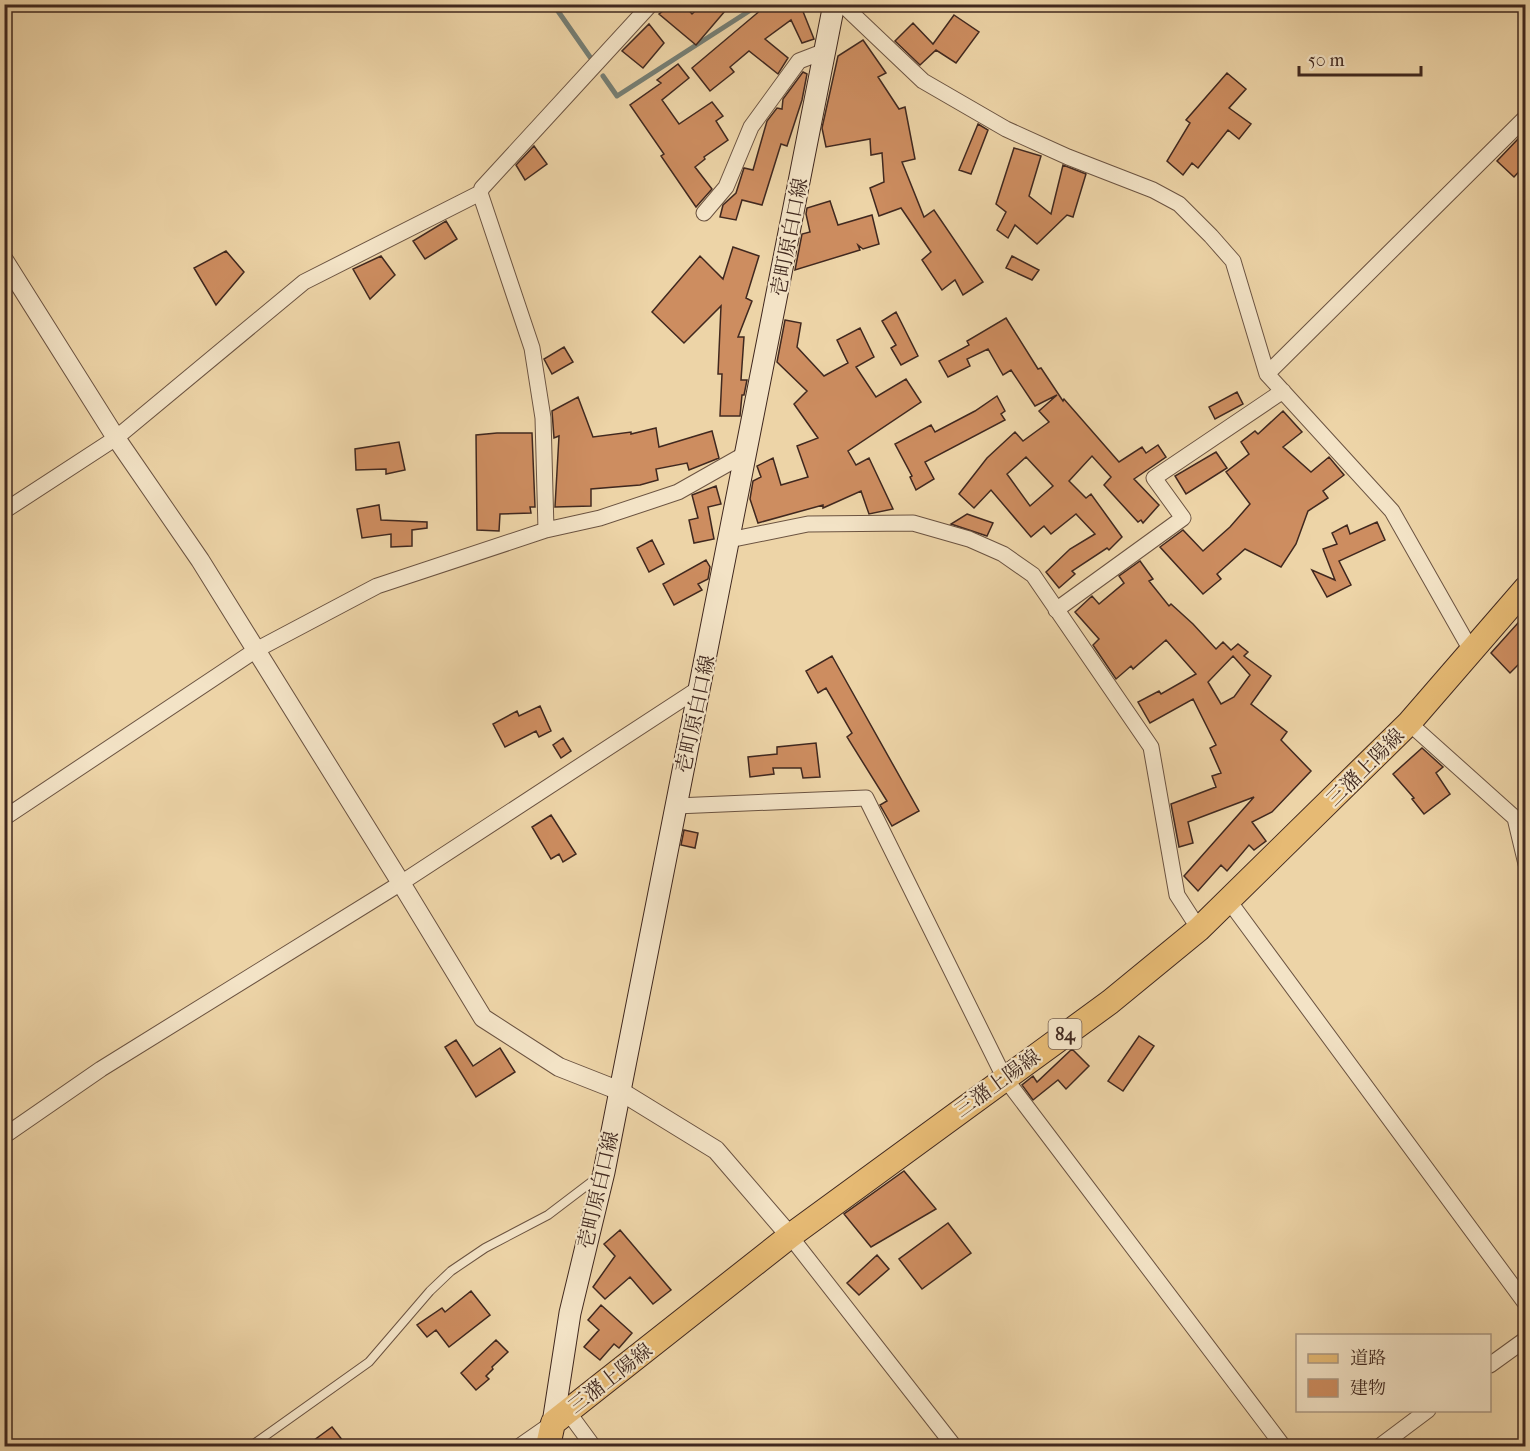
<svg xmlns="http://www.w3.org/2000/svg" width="1530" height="1451" viewBox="0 0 1530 1451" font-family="'IM FELL French Canon','Noto Serif JP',serif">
  <rect width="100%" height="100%" fill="#edd4a7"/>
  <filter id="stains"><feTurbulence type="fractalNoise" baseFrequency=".00333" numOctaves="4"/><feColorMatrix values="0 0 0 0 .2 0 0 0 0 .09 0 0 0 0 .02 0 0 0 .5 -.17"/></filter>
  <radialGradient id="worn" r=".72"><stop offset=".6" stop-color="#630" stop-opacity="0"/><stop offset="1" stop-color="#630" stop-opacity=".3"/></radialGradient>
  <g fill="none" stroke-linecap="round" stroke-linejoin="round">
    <path stroke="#757e74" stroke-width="5" d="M553,4L590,57
      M603,76L617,96L760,4"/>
  </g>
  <path fill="#cd8d60" stroke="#40281f" stroke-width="1.5" fill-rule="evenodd" d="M661,4H683L692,14L703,4H731L696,45L659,14L663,11Z
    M768,4H800L814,39L802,43L791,20L765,39L788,58L778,74L749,51L730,67L734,72L710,91L692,68Z
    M954,15L979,32L956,63L936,50L920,65L895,41L913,23L933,44Z
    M649,24L664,43L643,68L622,51Z
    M863,40L886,73L878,77L899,109L905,107L915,159L902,162L924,217L934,210L983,282L963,295L955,280L942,290L922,260L931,252L901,208L879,216L870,188L884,182L882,153L871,155L870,139L826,147L822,128L838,56Z
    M678,64L689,78L662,100L679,124L712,102L723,116L716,121L728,140L704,157L705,159L695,167L712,189L696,207L661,156L664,154L630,105L661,83L657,80Z
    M803,72L807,74L802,100L787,146L781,144L762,205L742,200L736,220L720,217L723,205L736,193L744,168L753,170L767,121L777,108L782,109L783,99Z
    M1227,73L1246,89L1229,108L1251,124L1239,139L1228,130L1198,168L1192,163L1183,175L1167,161L1190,123L1186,120Z
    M978,124L988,130L971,174L959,170Z
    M1518,139L1526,145V164L1514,177L1497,161Z
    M534,146L547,164L525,180L516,165Z
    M1014,148L1041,156L1029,196L1051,214L1063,165L1086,174L1073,217L1067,215L1037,244L1015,225L1008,238L997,230L1006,212L996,204Z
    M830,201L838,225L872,215L879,244L863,249L858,245L860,250L795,270L802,234L810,232L806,214L807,208Z
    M446,221L457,239L425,259L413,241Z
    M733,247L759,256L746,298L752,301L738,337H744L741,380H747L744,395H742L740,416H720L722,374H718L721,306L684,343L652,312L700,256L723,279Z
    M226,251L244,272L216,305L194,268Z
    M381,256L395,275L370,299L353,269Z
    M1012,256L1039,270L1032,280L1006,268Z
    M896,312L918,356L901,365L891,348L896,345L882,321Z
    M1006,318L1038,369L1041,368L1063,401L1064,399L1119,462L1142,447L1146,453L1158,445L1166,457L1134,479L1159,505L1143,523L1141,520L1138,522L1104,485L1111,477L1092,456L1069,481L1086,498L1091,494L1122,537L1109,550L1107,548L1072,571L1075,574L1059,588L1046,572L1070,549L1095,534L1076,514L1051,534L1044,526L1031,537L991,490L974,508L959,494L987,458L1015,432L1023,441L1049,422L1039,411L1057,395L1035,406L1011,370L1003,375L988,349L967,359L970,366L948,377L939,361L969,345L967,341ZM1026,457L1053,486L1030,506L1007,474Z
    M785,320L801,323L797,347L824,376L848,363L837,340L860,328L874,357L856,367L876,397L906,379L921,402L848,451L856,465L869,458L893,509L869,514L861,491L823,508V505L758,523L750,499L753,481L761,477L757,466L773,458L781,485L808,477L797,446L818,438L794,404L807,391L777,362Z
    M564,347L573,362L552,374L544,359Z
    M1237,392L1243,404L1215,419L1209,407Z
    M997,396L1005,411L1001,414L1005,420L925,462L934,479L916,490L910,477L912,476L895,444L931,425L935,432L975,411Z
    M578,397L593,437L631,432V434L656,428L659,447L712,431L719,458L689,470L687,463L656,469L658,480L640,485L591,489V506L555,507L559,436L554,438L552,411Z
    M1283,411L1302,432L1283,447L1311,472L1329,457L1344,475L1323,491L1328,498L1308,511L1296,544L1281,567L1245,549L1217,574L1221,579L1203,594L1160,547L1183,530L1203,551L1230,527L1250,504L1226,472L1249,454L1241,442L1255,431L1258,434Z
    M497,433H532L535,507H530L531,513L500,514L499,531L477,530L476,435Z
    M399,442L405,470L386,474V469L356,470L355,449Z
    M1216,452L1227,468L1186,494L1175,476Z
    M716,486L721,504L708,507L714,539L694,543L689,520L698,518L692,495Z
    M379,505L381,520L427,522V528L412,530V546L391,547V534L362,538L357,509Z
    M967,514L993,523L987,536L951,524Z
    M1377,522L1385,540L1339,561L1351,585L1327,597L1312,570L1335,580L1323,549L1337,544L1332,533L1347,525L1350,534Z
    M652,540L664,564L649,572L637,548Z
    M706,560L710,567L708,579L698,584L702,590L674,605L663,584Z
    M1140,561L1153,579L1149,581L1169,606L1171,604L1193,624L1216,649L1223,642L1231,650L1238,644L1248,652L1244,656L1271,676L1251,704L1287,732L1281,740L1311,771L1272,812L1252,822L1266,841L1254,850L1249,845L1227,871L1221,865L1198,891L1184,876L1254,797L1188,822L1193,843L1179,847L1171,804L1216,787L1212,776L1221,773L1210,748L1216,745L1193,699L1150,723L1138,702L1159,691L1161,694L1196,674L1166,640L1133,669L1131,666L1116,679L1093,645L1099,639L1075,612L1092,596L1099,604L1124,583L1119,576ZM1233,656L1250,675L1234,697L1221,704L1208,682Z
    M1526,614V657L1510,673L1491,653Z
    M832,656L919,811L892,826L880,805L887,801L847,737L852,733L826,688L818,693L806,671Z
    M540,706L551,731L539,737L536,731L505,747L493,724L517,711L519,716Z
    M563,738L571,751L561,758L553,745Z
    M816,743L820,777L803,778L801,768H773L774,774L750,777L748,757L777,754V747Z
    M1422,748L1443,767L1436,773L1450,794L1424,814L1412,799L1414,798L1393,774Z
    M551,815L576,854L563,862L559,854L551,859L532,827Z
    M684,830L698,833L695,848L681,845Z
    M1139,1036L1154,1046L1123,1091L1108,1081Z
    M456,1040L473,1066L500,1048L515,1072L476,1097L445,1047Z
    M1072,1049L1089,1066L1066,1089L1058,1080L1033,1100L1022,1085L1033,1076L1037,1082Z
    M904,1171L936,1209L871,1247L844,1214Z
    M948,1223L971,1253L922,1289L899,1259Z
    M620,1230L671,1290L653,1304L630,1277L605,1299L593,1287L615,1256L604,1244Z
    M877,1255L889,1269L859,1295L847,1283Z
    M471,1291L490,1315L449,1347L436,1330L427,1337L417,1325L442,1308L445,1312Z
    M601,1305L632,1333L619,1348L614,1344L600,1360L584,1347L599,1330L588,1320Z
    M496,1340L508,1352L492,1367L493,1369L486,1376L489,1379L476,1390L461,1373Z
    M332,1427L347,1446H306Z"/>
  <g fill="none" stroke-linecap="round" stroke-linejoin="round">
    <g stroke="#6b5341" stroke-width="10">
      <path id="service" d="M251,1446L369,1362L430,1291L451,1271L485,1248L548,1215L598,1177"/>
    </g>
    <g stroke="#6b5341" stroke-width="17">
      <path id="minor" d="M842,4L923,81L1006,129L1068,157L1153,190L1179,204L1211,236L1233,261L1267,374L1392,511L1472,652
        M704,213L726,187L751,127L799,61L825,51
        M1267,374L1526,117
        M4,511L116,438L304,282L480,193
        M546,530L543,418L532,348L480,193L482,188L651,4
        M729,540L808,524L913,523L969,539L1003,554L1033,575L1151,747L1177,895L1199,929
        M1056,610L1183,518L1154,478L1283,391
        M1409,723L1515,818L1526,864
        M676,806L866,798L1004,1077L1283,1446
        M4,818L256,650L377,586L546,530L600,518L678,492L747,453
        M1229,901L1526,1304
        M4,1136L101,1069L401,883L701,687
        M790,1236L954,1446
        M1490,1365L1526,1339
        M568,1412L593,1446
        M520,1446L553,1423
        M1380,1446L1428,1410"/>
    </g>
    <g stroke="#6b5341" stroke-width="20">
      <path id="tertiary" d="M4,260L116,438L200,560L401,883L483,1018L559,1067L620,1091L716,1150L790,1236"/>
    </g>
    <g stroke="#40281f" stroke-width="23">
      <path id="secondary" d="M553,1423L570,1313L604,1172L834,4"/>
    </g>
    <g stroke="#40281f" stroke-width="26">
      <path id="primary" d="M548,1446L553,1423L790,1236L1110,1002L1199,929L1409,723L1526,588"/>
    </g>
    <use href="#service" stroke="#f3e3c6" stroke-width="8"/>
    <use href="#minor" stroke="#f3e3c6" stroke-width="15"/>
    <use href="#tertiary" stroke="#f3e3c6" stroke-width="18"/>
    <use href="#secondary" stroke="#f3e3c6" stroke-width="21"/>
    <use href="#primary" stroke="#e6ba74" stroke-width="24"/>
  </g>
  <g text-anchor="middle" stroke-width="4.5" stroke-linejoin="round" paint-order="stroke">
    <rect fill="#f3e3c6" stroke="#766051" stroke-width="1.5" x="1048.5" y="1019" width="33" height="30" rx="4.5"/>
    <g font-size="18" font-weight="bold" fill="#40281f">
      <text x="1065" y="1040">84</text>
    </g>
    <g font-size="20" fill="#40281f" stroke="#f3e3c6">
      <text transform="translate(789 237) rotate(-79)" y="7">壱町原白口線</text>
      <text transform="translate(695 714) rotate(-78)" y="7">壱町原白口線</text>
      <text transform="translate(1365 767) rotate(-45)" y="7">三潴上陽線</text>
      <text transform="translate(997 1083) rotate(-36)" y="7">三潴上陽線</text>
      <text transform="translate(598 1190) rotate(-77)" y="7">壱町原白口線</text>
      <text transform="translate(610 1378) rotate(-38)" y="7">三潴上陽線</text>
    </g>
  </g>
  <rect width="1530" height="1451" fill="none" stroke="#edd4a7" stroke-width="24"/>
  <rect x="6" y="6" width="1518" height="1439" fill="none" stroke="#40281f" stroke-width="3"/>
  <rect x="12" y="12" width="1506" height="1427" fill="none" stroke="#40281f" stroke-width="1.5"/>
  <rect x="1296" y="1334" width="195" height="78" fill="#f3e3c6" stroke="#ab9883" stroke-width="1.5"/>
  <rect x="1308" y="1354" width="30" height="9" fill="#e6ba74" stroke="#ab9883" stroke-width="1.5"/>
  <text x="1350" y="1364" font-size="18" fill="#40281f">道路</text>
  <rect x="1308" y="1379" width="30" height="18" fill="#cd8d60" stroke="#ab9883" stroke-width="1.5"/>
  <text x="1350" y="1394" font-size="18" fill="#40281f">建物</text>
  <path d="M1299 66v9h122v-9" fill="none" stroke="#40281f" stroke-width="3"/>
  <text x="1308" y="66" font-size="18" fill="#40281f" stroke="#f3e3c6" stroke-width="4.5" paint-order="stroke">50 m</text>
  <rect width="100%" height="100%" filter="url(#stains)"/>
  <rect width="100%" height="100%" fill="url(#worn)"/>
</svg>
